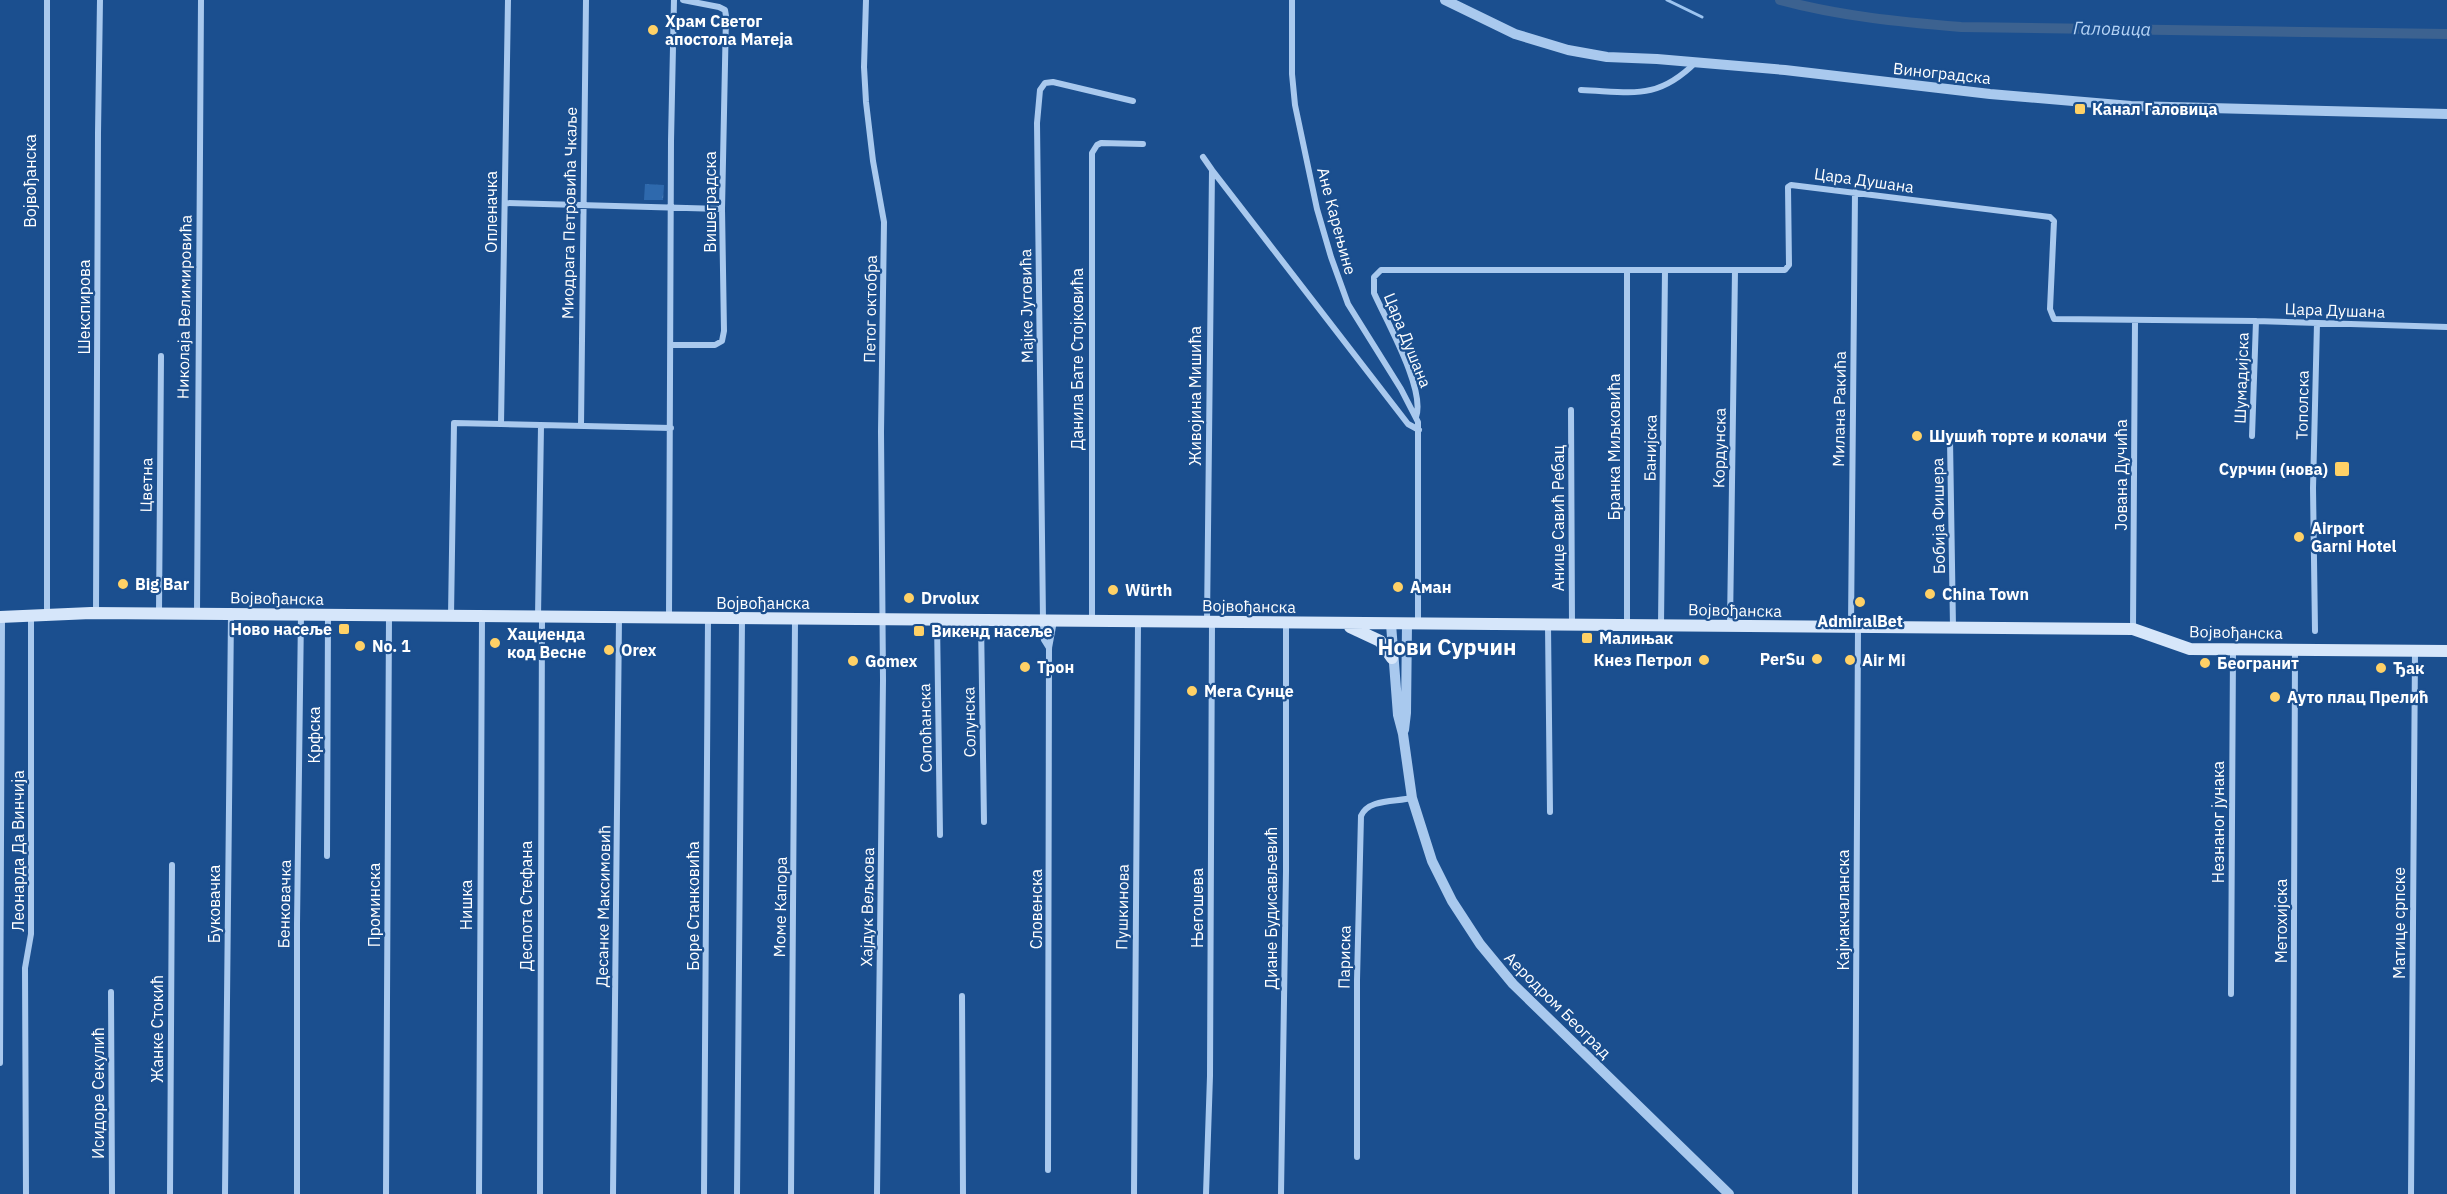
<svg xmlns="http://www.w3.org/2000/svg" width="2447" height="1194" viewBox="0 0 2447 1194" font-family="'IBM Plex Sans',sans-serif">
  <defs>
    <pattern id="park-crowns" width="20" height="18" patternUnits="userSpaceOnUse" patternTransform="scale(1.5)"><rect width="20" height="18" fill="#2e69ad"/><path d="M2 6a3 3 0 1 1 6 0M12 15a3 3 0 1 1 6 0" fill="none" stroke="#4d80b9"/></pattern>
  </defs>
  <rect width="100%" height="100%" fill="#1b4f8f"/>
  <path fill="url(#park-crowns)" d="M645,184L664,185L663,200H644Z"/>
  <g fill="none" stroke-linecap="round" stroke-linejoin="round">
    <path stroke="#9cc4f0" stroke-width="3" d="M1667,0L1702,17"/>
    <path stroke="#3c6290" stroke-width="10" d="M1780,0C1839,16 1900,22 1961,27L2447,34"/>
    <path stroke="#a9c9ee" stroke-width="6" d="M508,0L501,424L671,428
      M866,0L864,67L866,102L873,161L884,222L881,432L883,680L877,1194
      M1292,0V74L1295,105L1317,209L1331,257L1348,304L1401,389L1418,422V624
      M1581,90C1632,92 1657,101 1696,62
      M1203,157L1212,170L1207,621
      M1212,170L1408,424L1419,430
      M505,203L722,209
      M1627,270V625
      M671,345H715L722,341L724,331L722,209L726,16L725,10L719,7L683,0
      M1571,410L1572,624
      M1416,417C1426,390 1386,320 1374,293V277L1381,270H1785L1789,265L1788,187L1791,185L2050,217L2054,221L2050,309L2054,319L2256,321L2447,327
      M581,426L586,0
      M2252,436L2256,321
      M1950,440L1953,627
      M96,613L98,133L100,0
      M159,613L161,356
      M197,613L201,0
      M47,614V0
      M451,616L454,423L501,424
      M538,617L541,426
      M669,618L671,141L674,0
      M937,620L940,835
      M1043,620L1037,123L1040,90L1045,83L1053,82L1133,101
      M1092,620V153L1097,145L1101,143L1143,144
      M981,621L984,822
      M1040,621L1044,640L1049,648
      M1548,625L1550,812
      M1661,625L1665,270
      M1730,625L1735,270
      M1851,626L1855,192
      M2133,629L2135,321
      M2315,631L2313,488L2317,323
      M327,856L328,615
      M111,992L112,1194
      M2231,994L2233,650
      M962,996L963,1194
      M0,1063L2,617
      M1357,1157V980L1361,816C1368,799 1394,802 1412,798
      M1048,1170L1049,648L1054,621
      M26,1194L25,968L31,934V615
      M170,1194L172,865
      M225,1194L231,614
      M297,1194V924L301,614
      M386,1194L389,616
      M479,1194L482,617
      M540,1194L542,618
      M613,1194L619,618
      M704,1194L708,619
      M737,1194L742,619
      M791,1194L795,620
      M1134,1194L1138,622
      M1206,1194L1210,1076L1212,622
      M1281,1194L1286,871V623
      M1855,1194L1858,627
      M2293,1194L2295,650
      M2411,1194L2415,652"/>
    <path stroke="#a9c9ee" stroke-width="10" d="M1445,0L1515,34L1568,50L1607,57L1657,59L1785,70L1990,94L2131,106L2447,114
      M1391,624L1398,715L1403,734L1412,798L1432,861L1452,901L1480,944L1513,984L1729,1194
      M1404,730L1406,713L1407,624"/>
    <path stroke="#d6e6fa" stroke-width="12" d="M0,617L91,613L228,614L2133,629L2190,649L2447,651
      M1350,627L1380,641L1392,658"/>
  </g>
  <g fill="#ffd166" stroke="#1b4f8f" stroke-width="2">
    <circle cx="653" cy="30" r="6"/>
    <rect x="2074" y="103" width="12" height="12" rx="3"/>
    <circle cx="1917" cy="436" r="6"/>
    <rect x="2334" y="461" width="16" height="16" rx="3"/>
    <circle cx="2299" cy="537" r="6"/>
    <circle cx="123" cy="584" r="6"/>
    <circle cx="1398" cy="587" r="6"/>
    <circle cx="1113" cy="590" r="6"/>
    <circle cx="1930" cy="594" r="6"/>
    <circle cx="909" cy="598" r="6"/>
    <circle cx="1860" cy="602" r="6"/>
    <rect x="338" y="623" width="12" height="12" rx="3"/>
    <rect x="913" y="625" width="12" height="12" rx="3"/>
    <rect x="1581" y="632" width="12" height="12" rx="3"/>
    <circle cx="495" cy="643" r="6"/>
    <circle cx="360" cy="646" r="6"/>
    <circle cx="609" cy="650" r="6"/>
    <circle cx="1817" cy="659" r="6"/>
    <circle cx="1704" cy="660" r="6"/>
    <circle cx="1850" cy="660" r="6"/>
    <circle cx="853" cy="661" r="6"/>
    <circle cx="2205" cy="663" r="6"/>
    <circle cx="1025" cy="667" r="6"/>
    <circle cx="2381" cy="668" r="6"/>
    <circle cx="1192" cy="691" r="6"/>
    <circle cx="2275" cy="697" r="6"/>
  </g>
  <g text-anchor="middle" stroke-width="4.5" stroke-linejoin="round" paint-order="stroke">
    <g font-size="16" font-weight="bold" fill="#fff" stroke="#1b4f8f" text-anchor="start">
      <text x="665" y="27">Храм Светог<tspan x="665" dy="18">апостола Матеја</tspan></text>
      <text x="2092" y="115">Канал Галовица</text>
      <text x="1929" y="442">Шушић торте и колачи</text>
      <text x="2328" y="475" text-anchor="end">Сурчин (нова)</text>
      <text x="2311" y="534">Airport<tspan x="2311" dy="18">Garni Hotel</tspan></text>
      <text x="135" y="590">Big Bar</text>
      <text x="1410" y="593">Аман</text>
      <text x="1125" y="596">Würth</text>
      <text x="1942" y="600">China Town</text>
      <text x="921" y="604">Drvolux</text>
      <text x="1860" y="627" text-anchor="middle">AdmiralBet</text>
      <text x="332" y="635" text-anchor="end">Ново насеље</text>
      <text x="931" y="637">Викенд насеље</text>
      <text x="507" y="640">Хациенда<tspan x="507" dy="18">код Весне</tspan></text>
      <text x="1599" y="644">Малињак</text>
      <text x="372" y="652">No. 1</text>
      <text x="621" y="656">Orex</text>
      <text x="1805" y="665" text-anchor="end">PerSu</text>
      <text x="1692" y="666" text-anchor="end">Кнез Петрол</text>
      <text x="1862" y="666">Air Mi</text>
      <text x="865" y="667">Gomex</text>
      <text x="2217" y="669">Београнит</text>
      <text x="1037" y="673">Трон</text>
      <text x="2393" y="674">Ђак</text>
      <text x="1204" y="697">Мега Сунце</text>
      <text x="2287" y="703">Ауто плац Прелић</text>
    </g>
    <g font-size="16" fill="#fff" stroke="#1b4f8f">
      <text transform="translate(1942 73) rotate(6)" y="6">Виноградска</text>
      <text transform="translate(1864 180) rotate(8)" y="6">Цара Душана</text>
      <text transform="translate(30 181) rotate(-90)" y="6">Војвођанска</text>
      <text transform="translate(710 202) rotate(-90)" y="6">Вишеградска</text>
      <text transform="translate(491 212) rotate(-90)" y="6">Опленачка</text>
      <text transform="translate(569 213) rotate(-89)" y="6">Миодрага Петровића Чкаље</text>
      <text transform="translate(1337 221) rotate(75)" y="6">Ане Карењине</text>
      <text transform="translate(1026 306) rotate(-91)" y="6">Мајке Југовића</text>
      <text transform="translate(84 307) rotate(-90)" y="6">Шекспирова</text>
      <text transform="translate(184 307) rotate(-89)" y="6">Николаја Велимировића</text>
      <text transform="translate(870 309) rotate(-89)" y="6">Петог октобра</text>
      <text transform="translate(2335 310) rotate(2)" y="6">Цара Душана</text>
      <text transform="translate(1408 340) rotate(68)" y="6">Цара Душана</text>
      <text transform="translate(1077 359) rotate(-90)" y="6">Данила Бате Стојковића</text>
      <text transform="translate(2241 378) rotate(-88)" y="6">Шумадијска</text>
      <text transform="translate(1195 396) rotate(-90)" y="6">Живојина Мишића</text>
      <text transform="translate(2302 405) rotate(-89)" y="6">Тополска</text>
      <text transform="translate(1839 409) rotate(-89)" y="6">Милана Ракића</text>
      <text transform="translate(1614 447) rotate(-90)" y="6">Бранка Миљковића</text>
      <text transform="translate(1650 448) rotate(-89)" y="6">Банијска</text>
      <text transform="translate(1719 448) rotate(-89)" y="6">Кордунска</text>
      <text transform="translate(2121 475) rotate(-90)" y="6">Јована Дучића</text>
      <text transform="translate(146 485) rotate(-89)" y="6">Цветна</text>
      <text transform="translate(1938 516) rotate(-91)" y="6">Бобија Фишера</text>
      <text transform="translate(1558 518) rotate(-90)" y="6">Анице Савић Ребац</text>
      <text transform="translate(277 598) rotate(1)" y="6">Војвођанска</text>
      <text x="763" y="609">Војвођанска</text>
      <text transform="translate(1249 606) rotate(1)" y="6">Војвођанска</text>
      <text transform="translate(1735 610) rotate(1)" y="6">Војвођанска</text>
      <text transform="translate(2236 632) rotate(1)" y="6">Војвођанска</text>
      <text transform="translate(969 722) rotate(-91)" y="6">Солунска</text>
      <text transform="translate(925 728) rotate(-91)" y="6">Сопоћанска</text>
      <text transform="translate(314 735) rotate(-90)" y="6">Крфска</text>
      <text transform="translate(2218 822) rotate(-90)" y="6">Незнаног јунака</text>
      <text transform="translate(18 851) rotate(-90)" y="6">Леонарда Да Винчија</text>
      <text transform="translate(214 904) rotate(-90)" y="6">Буковачка</text>
      <text transform="translate(284 904) rotate(-89)" y="6">Бенковачка</text>
      <text transform="translate(374 905) rotate(-90)" y="6">Проминска</text>
      <text transform="translate(466 905) rotate(-90)" y="6">Нишка</text>
      <text transform="translate(526 906) rotate(-90)" y="6">Деспота Стефана</text>
      <text transform="translate(603 906) rotate(-89)" y="6">Десанке Максимовић</text>
      <text transform="translate(693 906) rotate(-90)" y="6">Боре Станковића</text>
      <text transform="translate(780 907) rotate(-89)" y="6">Моме Капора</text>
      <text transform="translate(867 907) rotate(-89)" y="6">Хајдук Вељкова</text>
      <text transform="translate(1122 907) rotate(-89)" y="6">Пушкинова</text>
      <text transform="translate(1197 908) rotate(-90)" y="6">Његошева</text>
      <text transform="translate(1271 908) rotate(-90)" y="6">Диане Будисављевић</text>
      <text transform="translate(1036 909) rotate(-90)" y="6">Словенска</text>
      <text transform="translate(1843 910) rotate(-90)" y="6">Кајмакчаланска</text>
      <text transform="translate(2281 921) rotate(-90)" y="6">Метохијска</text>
      <text transform="translate(2399 923) rotate(-90)" y="6">Матице српске</text>
      <text transform="translate(1344 957) rotate(-89)" y="6">Париска</text>
      <text transform="translate(1558 1005) rotate(45)" y="6">Аеродром Београд</text>
      <text transform="translate(157 1029) rotate(-90)" y="6">Жанке Стокић</text>
      <text transform="translate(98 1093) rotate(-90)" y="6">Исидоре Секулић</text>
    </g>
    <g font-size="18" font-style="italic" fill="#b5d3f5" stroke="#1b4f8f">
      <text transform="translate(2112 29) rotate(1)" y="6">Галовица</text>
    </g>
    <g font-size="22" font-weight="bold" fill="#fff" stroke="#1b4f8f">
      <text x="1447" y="655">Нови Сурчин</text>
    </g>
  </g>
</svg>
